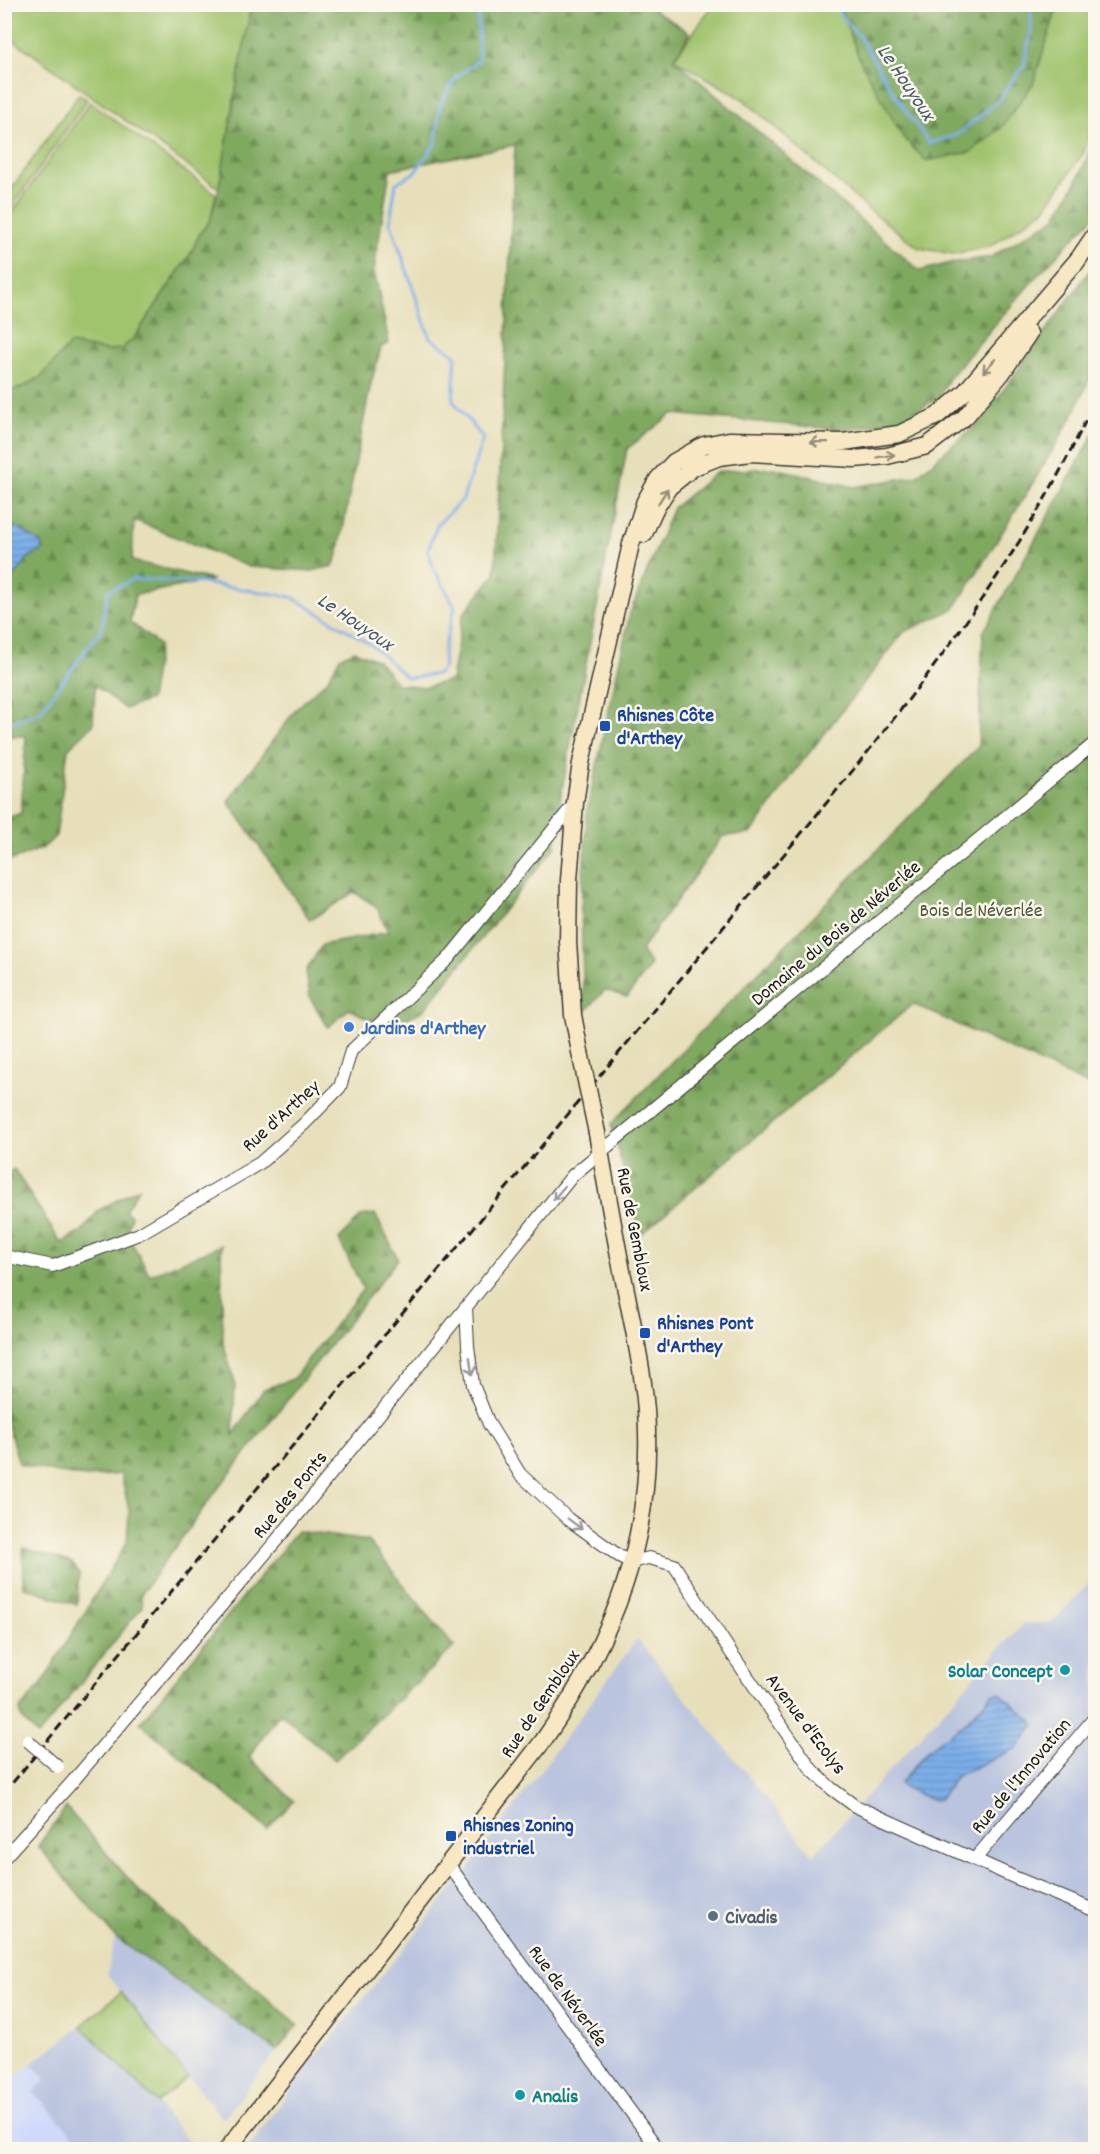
<svg xmlns="http://www.w3.org/2000/svg" width="1100" height="2154" viewBox="0 0 1100 2154" font-family="Dekko,sans-serif">
  <defs>
    <pattern id="forest-firs" width="22" height="20" patternUnits="userSpaceOnUse" patternTransform="scale(1.5)"><rect width="22" height="20" fill="#80a960"/><path d="M5 1l3.5 6h-7zM16 11l3.5 6h-7z" fill="#68894e"/></pattern>
    <pattern id="water-rules" width="6" height="5" patternUnits="userSpaceOnUse" patternTransform="scale(1.5)"><rect width="6" height="5" fill="#7dafe9"/><path d="M0 2.5h6" fill="none" stroke="#668ebc"/></pattern>
  </defs>
  <rect width="100%" height="100%" fill="#fbf7ec"/>
  <filter id="ink" filterUnits="userSpaceOnUse"><feTurbulence type="fractalNoise" baseFrequency=".0167" numOctaves="2"/><feDisplacementMap in="SourceGraphic" scale="12" xChannelSelector="R" yChannelSelector="G"/><feConvolveMatrix kernelMatrix="1 2 1 2 8 2 1 2 1" color-interpolation-filters="sRGB"/></filter>
  <filter id="wash" filterUnits="userSpaceOnUse"><feTurbulence type="fractalNoise" baseFrequency=".008" numOctaves="4" result="noise"/><feDisplacementMap in="SourceGraphic" scale="24" xChannelSelector="R" yChannelSelector="G"/><feGaussianBlur stdDeviation="1.35" result="paint"/><feColorMatrix in="noise" values="0 0 0 0 0 0 0 0 0 0 0 0 0 0 0 0 0 1.4 0 .05"/><feComposite in="paint" operator="in"/></filter>
  <g filter="url(#wash)">
    <rect width="100%" height="100%" fill="#e7dfba"/>
    <path fill="#cfdafa" d="M31,2064L46,2081L33,2092L86,2149L5,2150V2085Z"/>
    <path fill="#bac4de" d="M1095,1577V2149L247,2150L305,2070L470,1867L637,1639L813,1855L1023,1623H1051Z
      M115,1937L277,2051L223,2119L107,1975Z
      M81,2026L157,2103L195,2149H86L33,2092L46,2080L31,2064Z"/>
    <path fill="#a0c36d" stroke="#5e7044" stroke-width="1.5" d="M4,5H251L219,188L5,34Z
      M713,5H839L862,65L1052,21L1058,5H1095V122L1084,152L1044,210L989,247L953,254L919,248L868,209L743,99L674,59Z
      M79,94L87,100L5,217V198Z
      M90,102L216,194L210,221L200,233L191,253L134,338L121,349L108,351L70,344L41,377L25,386L5,393V223Z
      M121,1992L188,2077L157,2103L81,2026Z"/>
    <path fill="url(#forest-firs)" stroke="#4e623e" stroke-width="1.5" d="M251,5H647L690,33L674,59L920,271L950,263L991,257L1055,218L1076,183L1095,138V216L1036,277L950,377L938,398L901,420L846,430L672,414L627,449L559,805L555,847L423,1011L390,1026L369,1019L349,1009L328,1027L310,998L306,971L322,945L388,932L376,906L354,892L310,920L228,801L296,709L328,679L340,657L355,651L379,661L397,684L426,687L451,680L463,614L495,574L515,145L390,170L374,270L389,343L381,347L370,387L338,555L333,566L312,571L249,567L134,520L132,561L213,580L135,595L130,622L159,645L150,700L125,709L95,685L93,725L68,749L56,836L43,848L5,863V819L21,813L26,736H5L4,589L29,557L41,551L15,526L5,534V393L25,386L41,377L70,344L108,351L121,349L134,338L191,253L200,233L210,221L219,187Z
      M839,5H1058L1033,84L1001,128L971,152L926,161L903,137L862,65Z
      M1095,263V368L1071,419L1028,491L954,609L904,632L795,771L751,834L723,836L641,950L651,965L627,997L605,990L584,1013L581,909L587,811L630,613L673,508L718,471L775,468L854,487L916,476L981,421Z
      M1095,432V1088L913,1004L641,1234L611,1124L978,747L983,633Z
      M14,1169L61,1243L82,1231L99,1210L140,1187L125,1210L131,1216L127,1234L150,1275L221,1245L223,1343L235,1383L233,1435L264,1389L293,1379L363,1289L339,1240L361,1216L375,1214L398,1259L213,1495L141,1594L142,1607L38,1736L20,1716V1709L41,1685L127,1542L129,1510L121,1474L87,1477L58,1473L19,1464L5,1415V1354L15,1344L5,1313L4,1174Z
      M297,1531L368,1541L454,1647L335,1760L280,1713L249,1757L294,1801L267,1829L140,1723Z
      M23,1548L72,1563L79,1573L77,1605L24,1587Z
      M66,1807L141,1893L298,2024L277,2051L115,1937L38,1846Z"/>
    <path fill="url(#water-rules)" stroke="#4c6682" stroke-width="1.5" d="M15,526L42,544L41,551L29,557L5,589V574L8,572L5,564V534Z
      M1000,1693L1035,1724L1017,1748L956,1776L940,1799L932,1800L903,1787L900,1783L929,1749L964,1724L992,1694Z"/>
    <g fill="none" stroke-linecap="round" stroke-linejoin="round">
      <path stroke="#7dafe9" stroke-width="3" d="M831,4L861,39L893,92L929,143L957,135L998,101L1024,65L1031,32V4
        M4,725L40,712L101,630L108,591L134,579L204,583L292,597L372,645L407,678L438,674L444,667L443,652L455,607L433,567L428,550L437,525L463,499L483,438L453,401L456,355L430,338L390,221L396,183L414,173L436,143L440,106L456,77L479,60L478,4"/>
    </g>
  </g>
  <g filter="url(#ink)">
    <g fill="none" stroke-linecap="round" stroke-linejoin="round">
      <g stroke="#3a3934" stroke-width="14">
        <path id="street" d="M4,1256L53,1266L139,1234L260,1163L304,1124L340,1087L351,1051L448,959L575,803
          M466,1307L468,1346L473,1385L489,1424L520,1474L568,1519L619,1556L631,1562L649,1558L674,1565L730,1651L812,1770L832,1789L855,1806L1016,1878L1096,1911
          M4,1858L74,1780L292,1522L573,1175L1096,742
          M975,1859L1096,1716
          M448,1864L659,2150"/>
      </g>
      <g stroke="#3a3934" stroke-width="19">
        <path id="secondary" d="M1075,264L1096,233
          M644,534L654,511L669,487L694,467L719,457L751,453L854,459L887,456L927,446L965,417L1002,373L1029,333
          M580,1052L573,1015L568,942L569,880L575,803L581,763L631,544L645,501L658,479L674,462L704,445L729,440L843,442L899,434L937,416L965,392L1080,257
          M227,2150L543,1741C614,1639 655,1536 646,1410C642,1363 631,1317 622,1271C613,1226 605,1179 597,1133"/>
      </g>
      <use href="#street" stroke="#fff" stroke-width="12"/>
      <use href="#secondary" stroke="#f7e8c3" stroke-width="16"/>
      <path stroke="#1c1c1c" stroke-width="3" stroke-dasharray="9 4.5" stroke-linecap="butt" d="M4,1793L815,817C921,687 1027,553 1096,398"/>
      <g stroke="#3a3934" stroke-width="14" stroke-linecap="butt">
        <path id="street-bridge" d="M28,1741L58,1767"/>
      </g>
      <g stroke="#3a3934" stroke-width="19" stroke-linecap="butt">
        <path id="secondary-bridge" d="M580,1052L597,1133"/>
      </g>
      <use href="#street-bridge" stroke="#fff" stroke-width="12"/>
      <use href="#secondary-bridge" stroke="#f7e8c3" stroke-width="16"/>
    </g>
    <defs><path id="oneway-shaft" d="M-6 0H5M1.5-3L5.5 0L1.5 3" fill="none" stroke-width="1.6" stroke-linecap="round" stroke-linejoin="round" transform="scale(1.5)"/></defs>
    <g stroke="#948c78">
      <use href="#oneway-shaft" transform="translate(989 366) rotate(132)"/>
      <use href="#oneway-shaft" transform="translate(819 442) rotate(-179)"/>
      <use href="#oneway-shaft" transform="translate(886 456) rotate(-9)"/>
      <use href="#oneway-shaft" transform="translate(663 496) rotate(-58)"/>
    </g>
    <g stroke="#999">
      <use href="#oneway-shaft" transform="translate(559 1193) rotate(129)"/>
      <use href="#oneway-shaft" transform="translate(471 1366) rotate(82)"/>
      <use href="#oneway-shaft" transform="translate(575 1524) rotate(37)"/>
    </g>
  </g>
  <g fill="#1a4fb4" stroke="#fbf7ec" stroke-width="2">
    <rect x="599" y="720" width="12" height="12" rx="3"/>
    <rect x="639" y="1327" width="12" height="12" rx="3"/>
    <rect x="445" y="1830" width="12" height="12" rx="3"/>
  </g>
  <circle fill="#3f7fe0" stroke="#fbf7ec" stroke-width="2" cx="349" cy="1027" r="6"/>
  <g fill="#0f9aa8" stroke="#fbf7ec" stroke-width="2">
    <circle cx="1065" cy="1670" r="6"/>
    <circle cx="520" cy="2095" r="6"/>
  </g>
  <circle fill="#5c6f8a" stroke="#fbf7ec" stroke-width="2" cx="713" cy="1916" r="6"/>
  <g text-anchor="middle" stroke-width="5" stroke-linejoin="round" paint-order="stroke">
    <g font-size="20" font-weight="bold" fill="#164399" stroke="#fbf7ec" text-anchor="start">
      <text x="617" y="721">Rhisnes Côte<tspan x="617" dy="23">d'Arthey</tspan></text>
      <text x="657" y="1329">Rhisnes Pont<tspan x="657" dy="23">d'Arthey</tspan></text>
      <text x="463" y="1831">Rhisnes Zoning<tspan x="463" dy="23">industriel</tspan></text>
    </g>
    <g font-size="20" fill="#4a5638" stroke="#fbf7ec">
      <text x="981" y="916">Bois de Néverlée</text>
    </g>
    <g font-size="20" fill="#1c1c1c" stroke="#fbf7ec">
      <text transform="translate(835 932) rotate(-40)" y="7">Domaine du Bois de Néverlée</text>
      <text transform="translate(280 1115) rotate(-42)" y="7">Rue d'Arthey</text>
      <text transform="translate(636 1229) rotate(79)" y="7">Rue de Gembloux</text>
      <text transform="translate(289 1494) rotate(-51)" y="7">Rue des Ponts</text>
      <text transform="translate(539 1703) rotate(-56)" y="7">Rue de Gembloux</text>
      <text transform="translate(807 1723) rotate(53)" y="7">Avenue d'Ecolys</text>
      <text transform="translate(1020 1775) rotate(-50)" y="7">Rue de l'Innovation</text>
      <text transform="translate(569 1995) rotate(54)" y="7">Rue de Néverlée</text>
    </g>
    <g font-size="20" font-weight="bold" fill="#366cbe" stroke="#fbf7ec" text-anchor="start">
      <text x="361" y="1034">Jardins d'Arthey</text>
    </g>
    <g font-size="20" font-weight="bold" fill="#0d838f" stroke="#fbf7ec" text-anchor="end">
      <text x="1053" y="1677">Solar Concept</text>
      <text x="532" y="2102" text-anchor="start">Analis</text>
    </g>
    <g font-size="20" font-weight="bold" fill="#4e5e75" stroke="#fbf7ec" text-anchor="start">
      <text x="725" y="1923">Civadis</text>
    </g>
    <g font-size="21" font-style="italic" fill="#43576e" stroke="#fbf7ec">
      <text transform="translate(907 82) rotate(56)" y="7">Le Houyoux</text>
      <text transform="translate(356 621) rotate(34)" y="7">Le Houyoux</text>
    </g>
  </g>
  <rect width="1100" height="2154" fill="none" stroke="#fbf7ec" stroke-width="24"/>
</svg>
